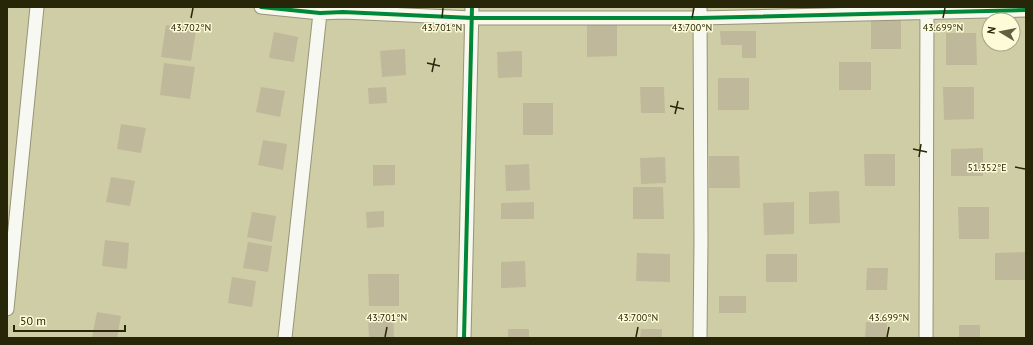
<svg xmlns="http://www.w3.org/2000/svg" width="1033" height="345" viewBox="0 0 1033 345" font-family="'PT Sans',sans-serif">
  <rect width="100%" height="100%" fill="#cfcda6"/>
  <path fill="#bfb89a" d="M901,17V49H871V18Z
    M617,24V56L587,57V25Z
    M166,25L196,30L191,61L161,57Z
    M720,31H756V58H742V45H721Z
    M274,32L298,37L294,62L269,58Z
    M946,33H976L977,65H946Z
    M405,49L406,75L382,77L380,51Z
    M522,51V77L498,78L497,52Z
    M839,62H871V90H839Z
    M164,63L195,67L190,99L160,95Z
    M718,78H749V110H718Z
    M261,87L285,91L280,117L256,112Z
    M386,87L387,103L369,104L368,88Z
    M640,87H664L665,113H641Z
    M943,87H974V119L944,120Z
    M523,103H553V135H523Z
    M121,124L146,128L141,153L117,149Z
    M263,140L287,144L283,170L258,165Z
    M983,148V176H951V149Z
    M864,154H895V186H865Z
    M709,156H739L740,188H709Z
    M665,157L666,183L641,184L640,158Z
    M529,164L530,190L506,191L505,165Z
    M373,165H395V185L373,186Z
    M111,177L135,181L130,206L106,202Z
    M633,187H663L664,219H633Z
    M839,191L840,223L809,224V192Z
    M534,202V219H501V203Z
    M794,202V234L764,235L763,203Z
    M958,207H989V239H959Z
    M384,211V227L367,228L366,212Z
    M252,212L276,216L272,242L247,237Z
    M105,240L129,243L127,269L102,266Z
    M248,242L272,246L268,272L243,268Z
    M1025,252L1026,280H995V253Z
    M637,253L670,254V282L636,281Z
    M766,254H797V282H766Z
    M525,261L526,287L501,288V262Z
    M867,268H888L887,290H866Z
    M368,274H399V306H369Z
    M232,277L256,281L252,307L228,303Z
    M719,296H746V313H719Z
    M97,312L121,316L117,338L92,337Z
    M393,315L394,338H369L368,316Z
    M866,322L887,323L886,338H865Z
    M959,325H980V338H959Z
    M508,329H529V338H508Z
    M641,329H662V338H640Z"/>
  <g fill="none" stroke-linecap="round" stroke-linejoin="round">
    <g stroke="#969476" stroke-width="15">
      <path id="street" d="M261,7L320,13L343,12L472,18H700L1026,10
        M7,309L37,7
        M285,338L320,13
        M464,338L472,7
        M700,338L701,242L700,7
        M926,338L927,7"/>
    </g>
    <use href="#street" stroke="#f8f8f2" stroke-width="13"/>
    <g stroke="#fdfbd8" stroke-width="6">
      <path id="cycleway" d="M261,7L320,13L343,12L472,18H700L1026,10
        M464,338L472,7"/>
    </g>
    <use href="#cycleway" stroke="#00873e" stroke-width="4"/>
  </g>
  <path fill="none" stroke="#282609" stroke-width="1.5" d="M191,18L193,8M442,18L443,8M692,18L694,8M943,18L945,8M427,63L440,66M432,72L435,58M670,106L684,109M675,114L678,101M913,149L927,152M919,157L921,144M1015,167L1025,169M385,337L387,327M636,337L638,327M887,337L889,327"/>
  <g font-size="10" text-anchor="middle" fill="#282609" stroke="#fdfbd8" stroke-width="3" stroke-linejoin="round" paint-order="stroke">
    <text x="191" y="31">43.702°N</text>
    <text x="442" y="31">43.701°N</text>
    <text x="692" y="31">43.700°N</text>
    <text x="943" y="31">43.699°N</text>
    <text x="987" y="171">51.352°E</text>
    <text x="387" y="321">43.701°N</text>
    <text x="638" y="321">43.700°N</text>
    <text x="889" y="321">43.699°N</text>
  </g>
  <rect width="1033" height="345" fill="none" stroke="#282609" stroke-width="16"/>
  <g transform="translate(1001 32) rotate(280)"><circle r="19" fill="#fdfbd8" stroke="#a8a685"/>
  <path d="M0-3L7 15L0 10L-7 15Z" fill="#626040"/>
  <text y="-6" font-size="11" font-weight="bold" text-anchor="middle" fill="#282609">N</text>
  </g>
  <path d="M14 325v6h111v-6" fill="none" stroke="#282609" stroke-width="2"/>
  <text x="20" y="325" font-size="12" fill="#282609" stroke="#fdfbd8" stroke-width="3" paint-order="stroke">50 m</text>
</svg>
